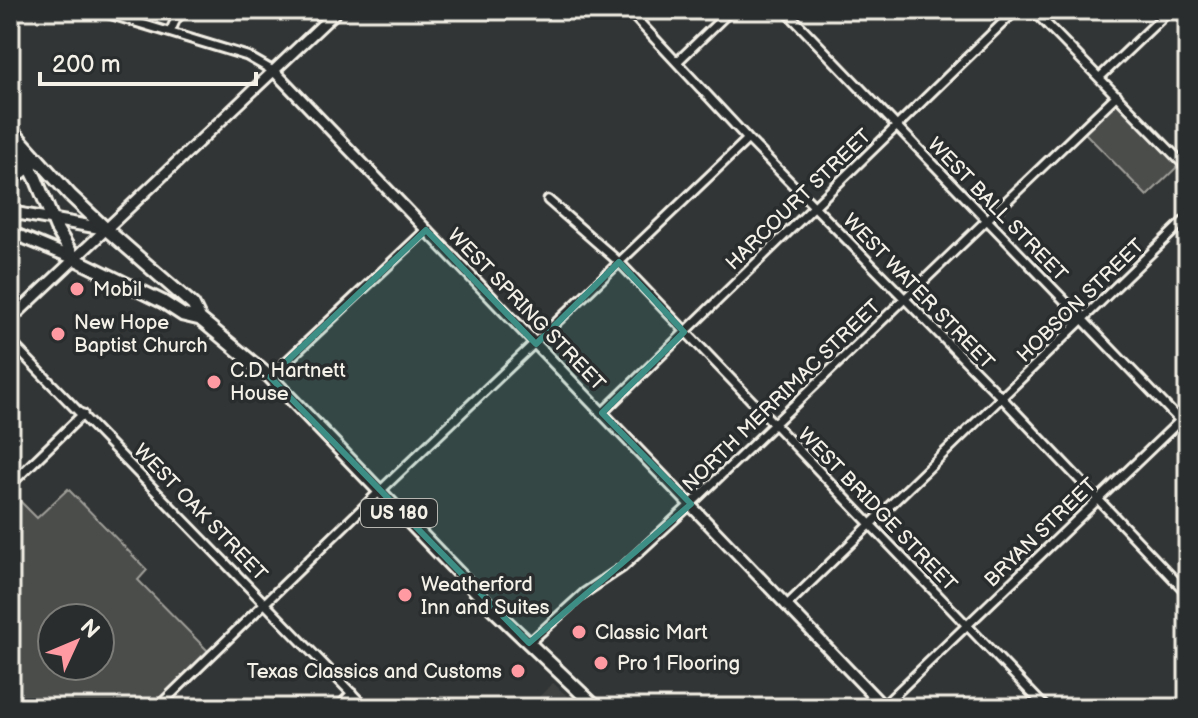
<svg xmlns="http://www.w3.org/2000/svg" width="1198" height="718" viewBox="0 0 1198 718" font-family="'Balsamiq Sans',sans-serif">
  <rect width="100%" height="100%" fill="#323535"/>
  <filter id="ink" filterUnits="userSpaceOnUse"><feTurbulence type="fractalNoise" baseFrequency=".0125" numOctaves="2"/><feDisplacementMap in="SourceGraphic" scale="16" xChannelSelector="R" yChannelSelector="G"/><feConvolveMatrix kernelMatrix="1 2 1 2 8 2 1 2 1" color-interpolation-filters="sRGB"/></filter>
  <g filter="url(#ink)">
    <path fill="#404242" d="M553,683L580,708H528Z"/>
    <path fill="#4b4d4c" stroke="#a09f9a" stroke-width="2" fill-rule="evenodd" d="M1116,102L1178,166L1147,196L1083,131L1112,103Z
      M68,489L147,570L138,580L208,651L151,708H10V491L37,518ZM100,618V666H52V618Z"/>
    <g fill="none" stroke-linecap="round" stroke-linejoin="round">
      <g stroke="#f4f1e8" stroke-width="13">
        <path id="minor" d="M96,10L247,56L275,72
          M628,10L748,139L1002,398L1188,594
          M785,10L1188,429
          M1033,10L1188,169
          M170,32L176,19L185,10
          M677,62L731,10
          M1100,77L1170,10
          M548,200L619,262L1046,708
          M10,341L366,708
          M270,377L426,230
          M602,413L1016,10
          M10,485L83,414
          M786,606L1188,217
          M529,643L584,593L623,567L691,504L1117,95
          M161,704L379,492L748,139
          M338,708L352,693
          M881,708L1188,413"/>
      </g>
      <g stroke="#f4f1e8" stroke-width="15">
        <path id="tertiary" d="M275,72L885,708
          M10,320L338,10"/>
      </g>
      <g stroke="#f4f1e8" stroke-width="16">
        <path id="secondary" d="M10,212L106,229
          M10,232L75,259"/>
      </g>
      <g stroke="#f4f1e8" stroke-width="17">
        <path id="primary" d="M10,127L36,179L56,228L75,259L163,302L183,315L200,319L270,377L492,608L597,708
          M17,136L70,195L106,229L193,305L200,319
          M10,182L34,162"/>
      </g>
      <use href="#minor" stroke="#2a2d2e" stroke-width="7"/>
      <use href="#tertiary" stroke="#2a2d2e" stroke-width="9"/>
      <use href="#secondary" stroke="#2a2d2e" stroke-width="10"/>
      <use href="#primary" stroke="#2a2d2e" stroke-width="11"/>
    </g>
  </g>
  <path fill="#3d8f86" fill-opacity="0.2" stroke="#3d8f86" stroke-width="6" stroke-linejoin="round" d="M426,230L536,344L619,262L684,332L602,413L691,504L529,643L270,377Z"/>
  <g fill="#ff9aa2" stroke="#2a2d2e" stroke-width="3">
    <circle cx="77" cy="289" r="8"/>
    <circle cx="58" cy="334" r="8"/>
    <circle cx="214" cy="382" r="8"/>
    <circle cx="405" cy="595" r="8"/>
    <circle cx="579" cy="632" r="8"/>
    <circle cx="601" cy="663" r="8"/>
    <circle cx="518" cy="671" r="8"/>
  </g>
  <g text-anchor="middle" stroke-width="7" stroke-linejoin="round" paint-order="stroke">
    <rect fill="#2a2d2e" stroke="#b7b6b0" stroke-width="2" x="361" y="499" width="76" height="28" rx="6"/>
    <g font-size="18" font-weight="bold" fill="#f4f1e8">
      <text x="399" y="519">US 180</text>
    </g>
    <g font-size="20" fill="#f4f1e8" stroke="#2a2d2e">
      <text transform="translate(798 199) rotate(-44)" y="7">HARCOURT STREET</text>
      <text transform="translate(998 209) rotate(46)" y="7">WEST BALL STREET</text>
      <text transform="translate(919 291) rotate(46)" y="7">WEST WATER STREET</text>
      <text transform="translate(1080 300) rotate(-44)" y="7">HOBSON STREET</text>
      <text transform="translate(527 309) rotate(46)" y="7">WEST SPRING STREET</text>
      <text transform="translate(781 395) rotate(-44)" y="7">NORTH MERRIMAC STREET</text>
      <text transform="translate(878 509) rotate(46)" y="7">WEST BRIDGE STREET</text>
      <text transform="translate(201 512) rotate(46)" y="7">WEST OAK STREET</text>
      <text transform="translate(1040 532) rotate(-44)" y="7">BRYAN STREET</text>
    </g>
    <g font-size="20" fill="#f4f1e8" stroke="#2a2d2e" text-anchor="start">
      <text x="93" y="296">Mobil</text>
      <text x="74" y="329">New Hope<tspan x="74" dy="23">Baptist Church</tspan></text>
      <text x="230" y="377">C.D. Hartnett<tspan x="230" dy="23">House</tspan></text>
      <text x="421" y="591">Weatherford<tspan x="421" dy="23">Inn and Suites</tspan></text>
      <text x="595" y="639">Classic Mart</text>
      <text x="617" y="670">Pro 1 Flooring</text>
      <text x="502" y="678" text-anchor="end">Texas Classics and Customs</text>
    </g>
  </g>
  <rect width="1198" height="718" fill="none" stroke="#2a2d2e" stroke-width="40"/>
  <rect x="20" y="20" width="1158" height="678" fill="none" stroke="#f4f1e8" stroke-width="3" filter="url(#ink)"/>
  <g transform="translate(76 642) rotate(46)"><circle r="38" fill="#2a2d2e" stroke="#7b7b78" stroke-width="2"/>
  <path d="M0-6L14 30L0 20L-14 30Z" fill="#ff9aa2"/>
  <text y="-12" font-size="22" font-weight="bold" text-anchor="middle" fill="#f4f1e8">N</text>
  </g>
  <path d="M40 72v12h216v-12" fill="none" stroke="#f4f1e8" stroke-width="4"/>
  <text x="52" y="72" font-size="24" fill="#f4f1e8" stroke="#2a2d2e" stroke-width="6" paint-order="stroke">200 m</text>
</svg>
